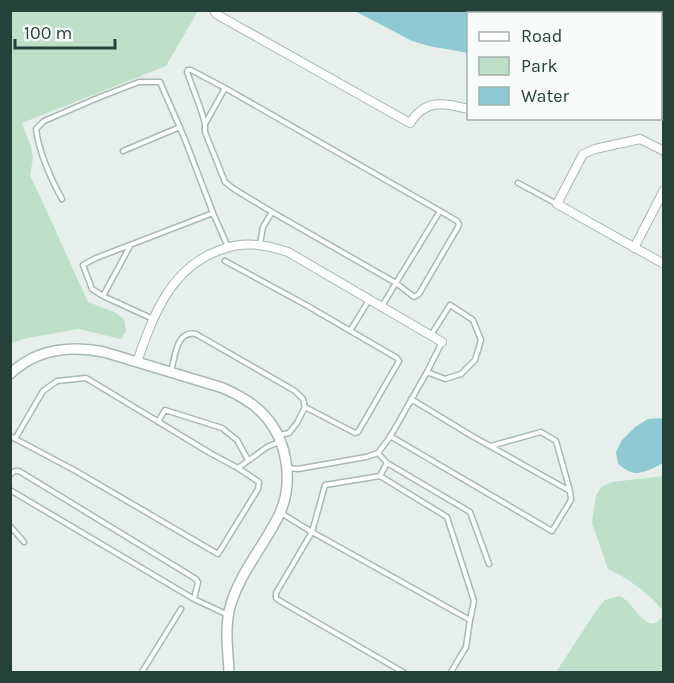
<svg xmlns="http://www.w3.org/2000/svg" width="674" height="683" viewBox="0 0 674 683" font-family="Karla,sans-serif">
  <rect width="100%" height="100%" fill="#e6efeb"/>
  <path fill="#bfe0c8" d="M11,10L198,11L166,66L22,123L30,144L33,158L30,176L39,194L88,302L114,312L124,319L126,331L121,339L78,329L28,338L11,343Z
    M663,476H664L663,611C648,592 629,579 608,569L592,523L596,496L601,487L612,482Z
    M619,596C634,600 648,641 663,615V672H556L596,611L605,600Z"/>
  <path fill="#8ec9d4" d="M355,11V10L659,11L647,14H468V53L429,46L412,41Z
    M663,418V463C656,467 644,473 636,473C629,473 623,467 618,464L616,452L622,440L635,427L648,419Z"/>
  <g fill="none" stroke-linecap="round" stroke-linejoin="round">
    <g stroke="#a8b8b2" stroke-width="7">
      <path id="service" d="M205,124L201,110L187,72L188,70H191L225,88
        M123,151L180,127
        M518,183L557,204
        M62,199C50,177 39,153 36,129L44,121L100,97L139,82H160L184,137L213,213L96,258L83,265L92,289L103,296L153,319
        M213,213L228,247
        M260,244L263,227L272,212L396,283L440,211L225,88L205,124V132L225,182L234,189L272,212
        M225,261L306,305L397,358L399,361L358,432L355,433L305,407
        M103,296L130,246
        M382,306L396,283L414,297L419,294L458,227L459,224L457,221L440,211
        M350,331L369,300
        M171,372C175,357 176,330 196,334L295,391L303,399L305,407L297,423L289,433L279,435
        M427,372L445,379L461,374L475,360L481,340L473,320L450,305L431,335
        M158,422L165,410L222,428L237,440L248,460
        M10,436L74,470L218,554L258,489L259,482L238,468L267,447L279,442
        M390,436L552,531L571,500L570,491L472,436L411,399
        M15,439L43,391L57,381L86,378L210,453L238,468
        M491,446L541,432L556,441L570,491
        M378,453L387,463
        M288,468L298,469L366,457L378,453L390,437L427,372L442,342
        M10,474L15,471H19L196,579L198,582L194,599L228,615
        M380,476L447,517L474,601L470,620
        M10,490L194,599
        M281,513L312,532L470,620L466,647L451,672
        M10,526L24,542
        M142,672L181,609
        M403,672L280,601L276,598V593L312,532L325,485L380,476L387,463L470,512L489,564"/>
    </g>
    <g stroke="#a8b8b2" stroke-width="10">
      <path id="minor" d="M214,10L216,14L410,123C426,98 444,103 468,109
        M660,76L664,75
        M664,151L640,139L595,149L583,154L557,204L664,264
        M634,248L664,190
        M137,362C153,316 170,268 220,250C243,241 265,244 288,252L442,342"/>
    </g>
    <g stroke="#a8b8b2" stroke-width="12">
      <path id="tertiary" d="M10,374C36,349 69,345 104,352L223,388C239,395 254,403 265,416C288,442 294,484 279,515C265,544 240,573 231,604C224,626 228,650 229,672"/>
    </g>
    <use href="#service" stroke="#fff" stroke-width="4"/>
    <use href="#minor" stroke="#fff" stroke-width="8"/>
    <use href="#tertiary" stroke="#fff" stroke-width="9"/>
  </g>
  <rect width="674" height="683" fill="none" stroke="#24423a" stroke-width="24"/>
  <rect x="467" y="12" width="195" height="108" fill="#f7fbf9" stroke="#a3b1ad" stroke-width="1.5"/>
  <rect x="479" y="32" width="30" height="9" fill="#ffffff" stroke="#a3b1ad" stroke-width="1.5"/>
  <text x="521" y="42" font-size="18" fill="#24423a">Road</text>
  <rect x="479" y="57" width="30" height="18" fill="#bfe0c8" stroke="#a3b1ad" stroke-width="1.5"/>
  <text x="521" y="72" font-size="18" fill="#24423a">Park</text>
  <rect x="479" y="87" width="30" height="18" fill="#8ec9d4" stroke="#a3b1ad" stroke-width="1.5"/>
  <text x="521" y="102" font-size="18" fill="#24423a">Water</text>
  <path d="M15 39v9h100v-9" fill="none" stroke="#24423a" stroke-width="3"/>
  <text x="24" y="39" font-size="18" fill="#24423a" stroke="#f7fbf9" stroke-width="4.5" paint-order="stroke">100 m</text>
</svg>
